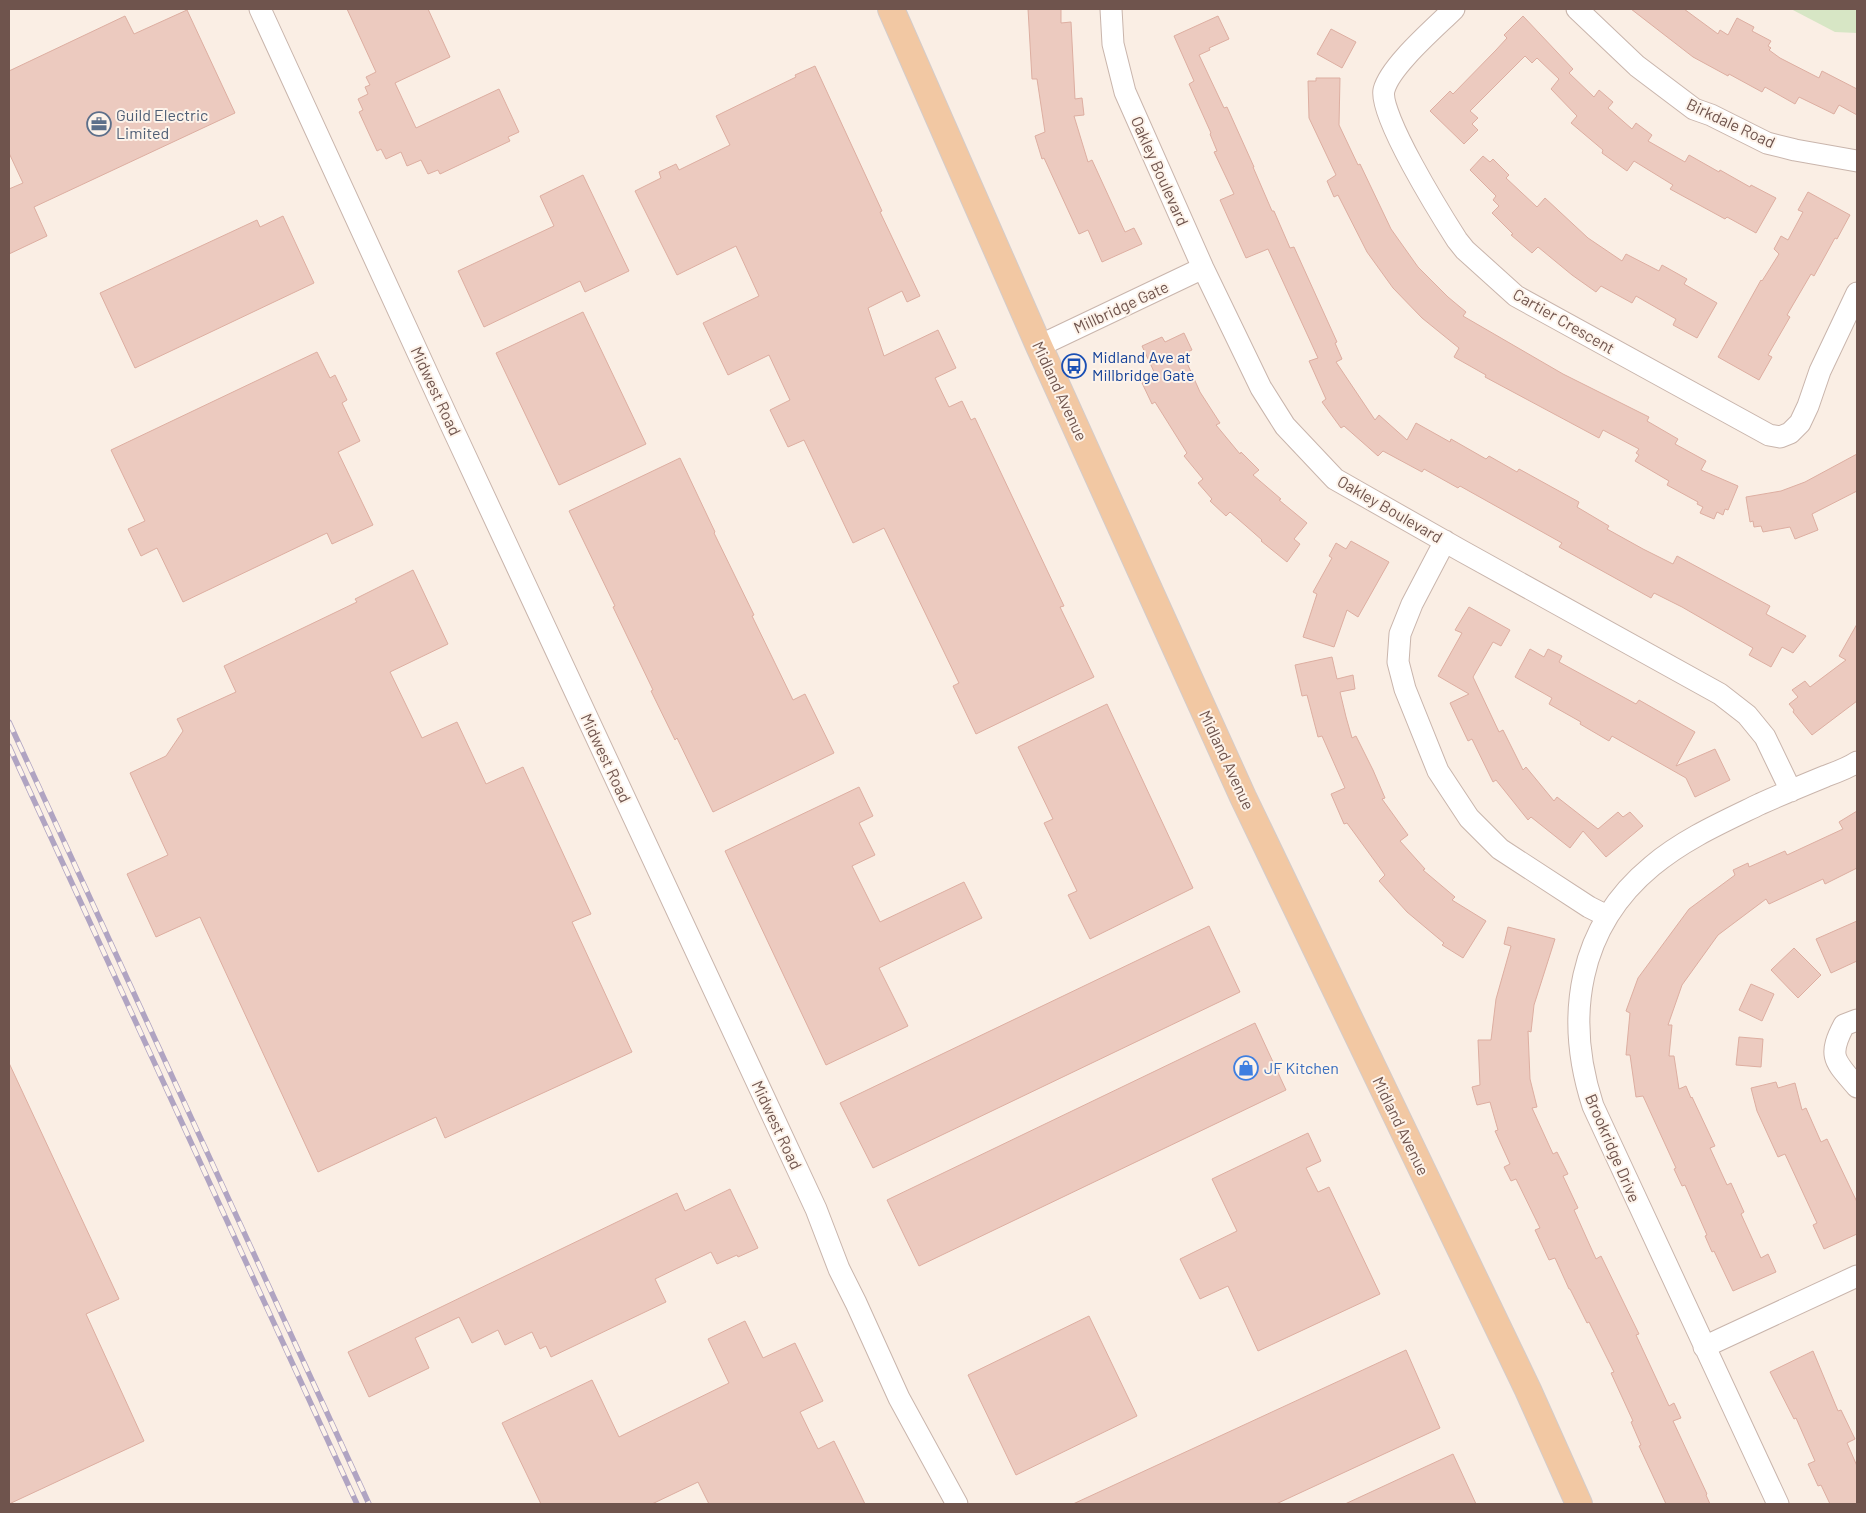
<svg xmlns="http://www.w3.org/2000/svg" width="1866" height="1513" viewBox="0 0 1866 1513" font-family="Barlow,sans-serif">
  <rect width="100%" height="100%" fill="#faeee4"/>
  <path fill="#d7e6c5" d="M1791,9H1857V33L1835,32Z"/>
  <path fill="#eccabf" stroke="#ddaea1" d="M347,9H428L450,57L395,83L416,128L499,89L519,132L508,137L510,141L440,174L438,170L428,174L421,160L407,166L401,152L386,159L381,149L377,151L359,112L363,110L358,99L368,94L365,87L370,85L366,77L376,72Z
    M1028,9H1061V23L1071,22L1075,99L1082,98L1084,115L1074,116L1088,162L1092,160L1125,232L1134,228L1142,244L1102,262L1088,230L1079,234L1044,158L1042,159L1035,136L1045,132L1037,79H1032Z
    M1631,9H1684L1718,34L1720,30L1728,35L1737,18L1754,27L1752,31L1771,41L1768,46L1771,48L1769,50L1780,58L1819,78L1822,71L1857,89V115L1839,105L1834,114L1799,97L1795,104L1765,87L1762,92L1729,74L1728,76L1693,57Z
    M187,10L235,113L34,207L47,236L9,254V189L23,183L9,153V71L125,16L134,34Z
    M1218,16L1229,39L1209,48L1210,50L1199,55L1224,108L1227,107L1254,167H1253L1272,211H1274L1290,248L1294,247L1337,342L1335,343L1342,359L1336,362L1375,420L1379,415L1407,440L1416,423L1450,442L1451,439L1486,459L1489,456L1517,472L1519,469L1579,502L1577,507L1609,526L1607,529L1643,549L1673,564L1677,556L1770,606L1766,614L1806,636L1793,653L1782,647L1771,667L1749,655L1753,648L1682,607L1654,593L1651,598L1624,583L1559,547L1562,543L1460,486L1458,488L1424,469L1422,472L1383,451L1378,456L1344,426L1341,428L1322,402L1326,399L1309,361L1318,358L1268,249L1246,258L1220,200L1234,194L1214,152L1217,151L1210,134L1211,133L1189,84L1194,81L1174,36Z
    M1523,16L1573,69L1569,73L1594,97L1599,90L1613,102L1608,108L1632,129L1636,123L1652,135L1648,141L1685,162L1689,155L1719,172L1720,170L1750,187L1751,185L1776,198L1756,233L1727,217L1725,219L1670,189L1673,185L1634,161L1627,171L1602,153L1603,150L1571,123L1577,116L1551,89L1559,79L1537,58L1532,63L1525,56L1470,111L1478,118L1472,124L1478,130L1464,144L1430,111L1450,91L1453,94L1496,50L1507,38L1504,35Z
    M1331,29L1356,42L1342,68L1317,54Z
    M815,66L882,211L880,212L920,296L907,302L902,291L868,308L884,356L938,330L956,368L935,378L949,407L962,401L971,420L975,418L1064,606L1060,607L1094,677L976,734L953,686L959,683L884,528L853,543L804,440L788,447L770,410L790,400L769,355L728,375L703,323L759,296L736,246L677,275L635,191L661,178L659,172L676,164L679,170L730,145L716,116L796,77L795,75Z
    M1316,78H1340L1339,125L1358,165L1360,164L1391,229L1418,267L1448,297L1466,312L1463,316L1563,374L1649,417L1647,421L1678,439L1675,444L1706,461L1701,470L1738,486L1728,510L1725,509L1723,515L1717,512L1714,519L1700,513L1703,507L1697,504L1698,502L1667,485L1669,481L1635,461L1639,455L1636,453L1639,449L1603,430L1599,438L1485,377L1486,375L1454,357L1459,348L1422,318L1393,288L1367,252L1338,195L1334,197L1327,181L1336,175L1309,118L1308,81H1316Z
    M1483,156L1490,162L1493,159L1509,175L1506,178L1537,207L1545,198L1588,238L1622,261L1626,254L1659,271L1662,265L1687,279L1684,284L1717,303L1697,338L1673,325L1676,319L1636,296L1632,303L1601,286L1596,292L1572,275L1538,247L1532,253L1511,235L1513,234L1492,213L1499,206L1493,200L1496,196L1470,170Z
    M583,175L629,271L585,292L580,281L484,327L458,271L554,226L540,196Z
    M1808,192L1850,215L1837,239L1835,238L1814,276L1811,274L1787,315L1790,317L1768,355L1772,357L1759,380L1718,357L1761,280L1762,281L1779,254L1774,249L1781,236L1788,240L1803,212L1798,210Z
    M283,216L314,283L135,368L100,293L257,220L260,227Z
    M583,312L646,444L559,485L496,353Z
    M1184,333L1192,350L1183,354L1200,392L1220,423L1216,425L1240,454L1241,452L1259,470L1253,475L1281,499L1279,500L1307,523L1294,539L1300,544L1287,562L1261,541L1262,540L1230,512L1226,516L1210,501L1212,499L1198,483L1203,479L1184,456L1187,453L1155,402L1152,404L1142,383L1156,376L1142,346L1162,337L1165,342Z
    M317,352L330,378L335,375L347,400L342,403L360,441L338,452L373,525L332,544L327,533L183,602L157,548L141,556L128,529L145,521L111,450Z
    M1857,454V491L1812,514L1818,530L1795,539L1790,527L1763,532L1761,526L1754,527L1753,521L1750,522L1746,497L1781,491L1805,482Z
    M680,458L715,532L714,533L754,615L752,616L793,700L805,694L834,753L713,812L677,738L675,740L651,691L653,690L613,607L615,606L569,511Z
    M1351,541L1389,562L1358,617L1347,610L1334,647L1303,637L1317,594L1313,592L1332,558L1329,556L1336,543L1346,549Z
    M413,570L448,644L390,672L422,738L457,722L486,784L523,767L591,914L572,922L632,1052L445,1138L436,1117L318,1172L200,917L156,937L127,874L168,855L130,773L166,756L183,731L177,719L236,692L224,666L357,602L355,599Z
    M1469,607L1510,630L1501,646L1493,642L1473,677L1499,732L1503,730L1523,770L1526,767L1554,801L1557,797L1598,829L1618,812L1623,817L1630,812L1643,826L1606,857L1583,831L1570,848L1531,817L1528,820L1496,780L1493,782L1472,739L1468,741L1450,703L1469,694L1438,676L1462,633L1455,630Z
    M1857,624V701L1812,735L1793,712L1794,710L1789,704L1798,697L1792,690L1805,681L1810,687L1846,660L1839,656Z
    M1530,649L1544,657L1548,649L1562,656L1559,662L1636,704L1639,700L1695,732L1676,766L1715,749L1730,780L1695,797L1686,778L1612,736L1609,741L1580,724L1581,722L1549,704L1552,698L1515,677Z
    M1332,657L1337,679L1353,675L1355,689L1340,692L1346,717L1352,738L1356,736L1373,770L1385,798L1382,799L1408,835L1400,841L1425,869L1423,870L1455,897L1452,900L1486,921L1463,958L1442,945L1444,943L1407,912L1379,881L1385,875L1347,823L1344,824L1331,794L1345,788L1322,736L1318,737L1307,695L1302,696L1295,665Z
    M1107,704L1193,888L1090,939L1068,895L1077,891L1044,823L1053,819L1018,747Z
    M859,787L873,816L859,823L875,855L852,866L880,922L964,882L982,918L879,968L908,1026L826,1065L725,851Z
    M1857,811V868L1825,884L1823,879L1769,904L1766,899L1718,935L1682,985L1668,1025H1672L1669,1056H1674L1679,1089L1686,1086L1691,1098L1692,1097L1715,1146L1710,1148L1727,1185L1731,1183L1744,1212L1741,1214L1761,1258L1768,1254L1776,1272L1733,1291L1714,1251L1712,1252L1705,1236L1707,1235L1685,1185L1682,1186L1674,1169L1676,1168L1643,1096L1636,1097L1630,1055H1626L1630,1013L1626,1011L1638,978L1689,909L1735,875L1733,870L1748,863L1749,867L1785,851L1787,855L1843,829L1839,822Z
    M1857,921V961L1831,973L1816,939Z
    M1209,926L1240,992L873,1168L840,1103Z
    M1508,927L1555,939L1534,1005L1531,1032L1528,1031L1530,1079L1537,1107L1532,1108L1553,1154L1557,1152L1568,1174L1563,1176L1578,1208L1574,1210L1596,1259L1601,1256L1639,1334L1636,1335L1669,1406L1674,1403L1681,1418L1673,1421L1707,1494L1706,1495L1710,1504H1666L1639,1446L1641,1445L1631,1422L1633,1421L1611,1373L1614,1372L1589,1322L1587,1323L1570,1289H1569L1555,1258L1549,1260L1535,1230L1540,1228L1516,1179L1511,1181L1504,1167L1510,1164L1495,1131L1498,1130L1490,1102L1477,1105L1472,1087L1480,1085L1478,1040H1491L1496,999L1511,946L1504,944Z
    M1794,948L1821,975L1798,998L1771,970Z
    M1751,984L1774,994L1762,1021L1739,1010Z
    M1255,1023L1286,1090L919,1266L887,1200Z
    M1739,1037L1763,1039L1761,1067L1736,1065Z
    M9,1063L119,1299L86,1314L144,1441L9,1504Z
    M1776,1082L1778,1088L1795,1083L1802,1110L1806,1108L1821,1142L1827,1139L1857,1202V1234L1824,1249L1813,1225L1817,1223L1785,1154L1778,1157L1757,1111L1751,1088Z
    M1308,1133L1321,1161L1306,1168L1318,1192L1329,1187L1380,1294L1258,1351L1228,1286L1200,1299L1180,1259L1237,1231L1212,1179Z
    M730,1189L758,1248L738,1257L737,1255L717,1264L711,1252L655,1279L666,1302L551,1357L546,1346L540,1349L532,1332L505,1345L498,1330L472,1343L459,1317L415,1338L429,1368L369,1397L348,1352L677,1193L685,1211Z
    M1089,1316L1137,1416L1016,1475L968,1375Z
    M745,1321L763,1358L795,1343L823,1401L800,1412L818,1449L834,1441L865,1504H709L698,1482L652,1504H541L502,1423L592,1380L619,1437L729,1383L708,1339Z
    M1406,1350L1440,1428L1276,1504H1073Z
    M1813,1351L1838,1411L1841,1410L1855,1439L1847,1443L1857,1466V1504H1830L1821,1485L1818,1486L1808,1464L1815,1461L1796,1418L1794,1419L1770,1372Z
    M1453,1454L1476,1504H1345Z"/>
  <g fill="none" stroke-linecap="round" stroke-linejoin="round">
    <g stroke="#c9b5ac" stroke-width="23">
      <path id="minor" d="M260,9L451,425L816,1209L839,1269L856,1303L899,1398L957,1504
        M1111,9L1113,44L1125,92L1203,268L1261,388L1285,426L1335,479L1460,550L1720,694L1747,715L1765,737L1791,791
        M1454,9C1436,27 1390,66 1384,90C1378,114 1441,215 1457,240L1465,250L1516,296L1769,435L1780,437L1790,433L1800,423L1808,406L1820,371L1857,293
        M1577,9L1637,66L1694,109L1711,115L1767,143L1795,150L1857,161
        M1039,346L1203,268
        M1445,541L1412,604L1400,634L1398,662L1405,689L1438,771L1469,818L1500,849L1589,907L1607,916
        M1857,1020L1844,1025C1827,1057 1835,1061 1857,1087
        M1704,1347L1857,1276
        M1778,1504L1593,1106C1564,1017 1578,927 1652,866C1684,839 1723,822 1760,804C1782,794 1804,785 1826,776C1837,772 1848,768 1857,762"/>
    </g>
    <g stroke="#d4ccca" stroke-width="28">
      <path id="major" d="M891,9L1039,346L1243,797L1528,1390L1579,1504"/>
    </g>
    <use href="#minor" stroke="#fff" stroke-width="21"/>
    <use href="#major" stroke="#f2c8a3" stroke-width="26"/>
    <g stroke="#b0a4c2" stroke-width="5.5">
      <path id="rail" d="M9,722L369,1504
        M9,746L357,1504"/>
    </g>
    <use href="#rail" stroke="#fdf3ea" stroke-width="4" stroke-dasharray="11" stroke-linecap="butt"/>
  </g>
  <defs>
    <g id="office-ring" transform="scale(1.25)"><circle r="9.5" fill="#fdf3ea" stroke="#5c6f8a" stroke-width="1.5"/><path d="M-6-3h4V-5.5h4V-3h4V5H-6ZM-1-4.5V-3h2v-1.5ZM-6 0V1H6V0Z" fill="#5c6f8a"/></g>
    <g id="bus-ring" transform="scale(1.25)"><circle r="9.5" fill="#fdf3ea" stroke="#1a4fb4" stroke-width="1.5"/><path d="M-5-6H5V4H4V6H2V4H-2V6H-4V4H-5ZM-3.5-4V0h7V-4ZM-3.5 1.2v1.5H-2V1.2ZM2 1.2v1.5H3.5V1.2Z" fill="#1a4fb4"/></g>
    <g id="shop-ring" transform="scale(1.25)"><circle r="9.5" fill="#fdf3ea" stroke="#3f7fe0" stroke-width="1.5"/><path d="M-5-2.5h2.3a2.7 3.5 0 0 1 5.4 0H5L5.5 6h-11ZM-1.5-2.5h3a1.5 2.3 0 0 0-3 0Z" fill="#3f7fe0"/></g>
  </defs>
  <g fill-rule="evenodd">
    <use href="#office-ring" x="99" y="124"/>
    <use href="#bus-ring" x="1074" y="366"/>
    <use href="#shop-ring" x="1246" y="1068"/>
  </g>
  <g text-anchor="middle" stroke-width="4" stroke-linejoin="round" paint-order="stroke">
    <g font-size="16" fill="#4e5e75" stroke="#fdf3ea" text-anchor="start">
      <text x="116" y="121">Guild Electric<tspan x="116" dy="18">Limited</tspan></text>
    </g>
    <g font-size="16" fill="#6f544d" stroke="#fdf3ea">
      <text transform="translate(1731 123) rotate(25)" y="6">Birkdale Road</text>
      <text transform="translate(1160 171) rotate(66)" y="6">Oakley Boulevard</text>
      <text transform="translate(1121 307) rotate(-25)" y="6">Millbridge Gate</text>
      <text transform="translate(1564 321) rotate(30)" y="6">Cartier Crescent</text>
      <text transform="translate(436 391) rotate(65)" y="6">Midwest Road</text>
      <text transform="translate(1060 391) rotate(65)" y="6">Midland Avenue</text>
      <text transform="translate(1390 509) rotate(30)" y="6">Oakley Boulevard</text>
      <text transform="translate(606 758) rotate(65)" y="6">Midwest Road</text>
      <text transform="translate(1227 760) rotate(65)" y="6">Midland Avenue</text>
      <text transform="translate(777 1125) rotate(65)" y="6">Midwest Road</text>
      <text transform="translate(1401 1126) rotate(64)" y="6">Midland Avenue</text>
      <text transform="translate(1613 1148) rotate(67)" y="6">Brookridge Drive</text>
    </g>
    <g font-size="16" fill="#164399" stroke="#fdf3ea" text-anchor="start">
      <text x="1092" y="363">Midland Ave at<tspan x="1092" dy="18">Millbridge Gate</tspan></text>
    </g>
    <g font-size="16" fill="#366cbe" stroke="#fdf3ea" text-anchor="start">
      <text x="1264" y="1074">JF Kitchen</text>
    </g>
  </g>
  <rect width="1866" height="1513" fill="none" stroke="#6f544d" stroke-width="20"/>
</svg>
